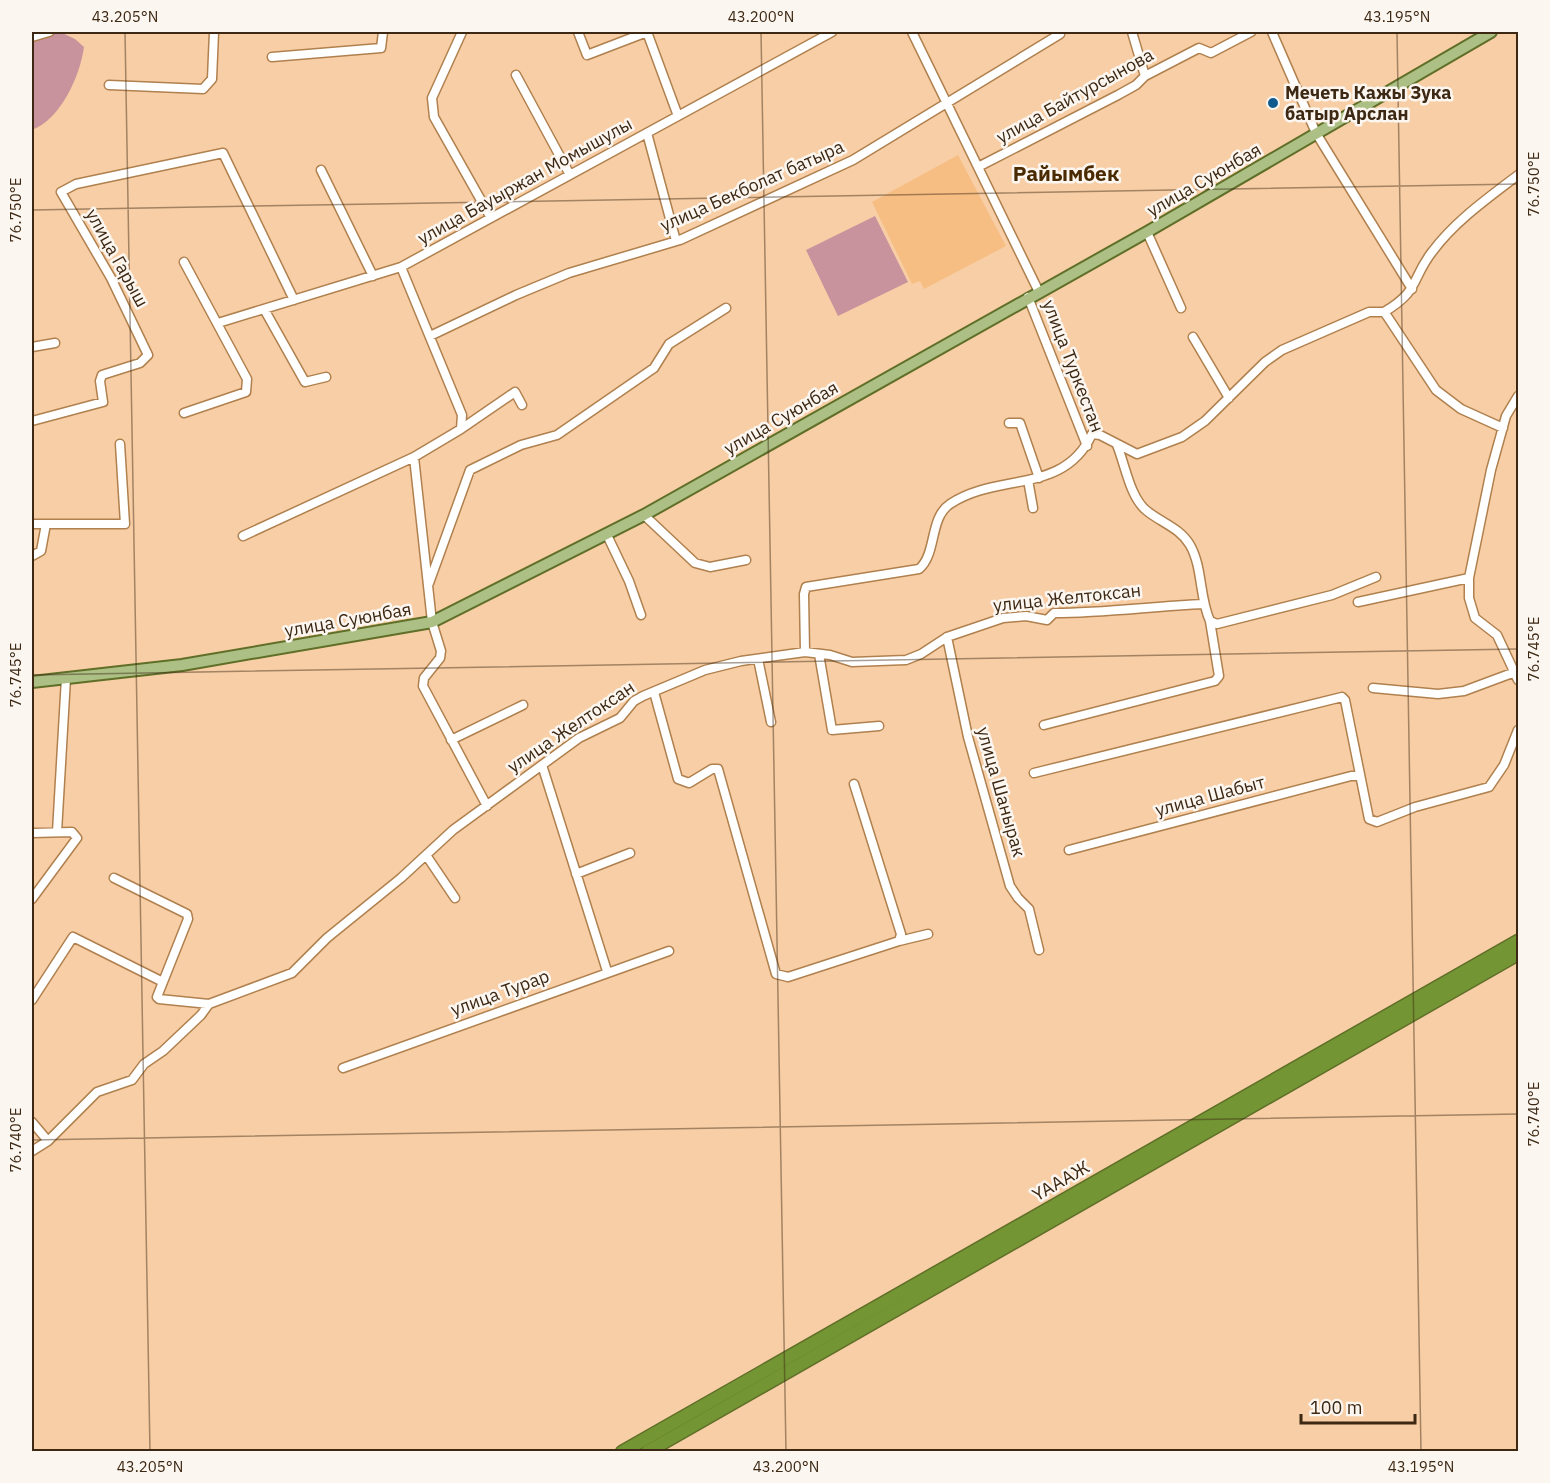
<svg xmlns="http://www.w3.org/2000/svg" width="1550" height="1483" viewBox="0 0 1550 1483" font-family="'IBM Plex Sans',sans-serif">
  <rect width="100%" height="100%" fill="#f7cea5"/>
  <path fill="#f7be84" d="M958,155L1006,246L924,289L920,281L912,284L872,202Z"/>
  <path fill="#c9939d" d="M60,32L75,39L84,47C80,76 61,119 32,130V41Z
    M875,216L908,282L838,316L806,250Z"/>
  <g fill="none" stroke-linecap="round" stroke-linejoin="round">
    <g stroke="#b0804e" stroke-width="11">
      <path id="minor" d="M462,32L432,98L434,117L491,218
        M578,32L587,55L647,32L678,116
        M912,32L1039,292
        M1132,32L1145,76
        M1272,32L1316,133L1412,289
        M32,37L49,32
        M272,57L381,48L383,32
        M516,75L570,175
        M109,85L203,89L212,79L214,32
        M647,133L676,241
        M978,167L1118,95L1136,85L1145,76L1199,48L1211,53L1251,32
        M321,170L373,276
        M1147,232L1181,308
        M184,262L247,379L246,392L184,413
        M1028,297L1087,446
        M264,309L305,382L326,377
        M1384,312C1420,291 1411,279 1432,252C1455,221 1488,198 1518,175
        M218,323L401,267L832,32
        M430,336L516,295L569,273L680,240L853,160L1060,34
        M1193,337L1229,398
        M32,347L55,343
        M1518,396L1506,416L1491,470L1469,578V598L1475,618L1497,635L1518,680
        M32,421L103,402L100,381L102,375L140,363L148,355L111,278L61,192L76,184L223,153L294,300
        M1009,423H1020L1039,478
        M461,429L515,392L522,405
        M1117,445C1125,464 1130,498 1147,511C1162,523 1180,528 1190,545C1203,568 1199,597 1210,621L1217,624L1332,595L1376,577
        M414,457L432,622L441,651L440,658L424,678L423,686L487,806
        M1028,480L1033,508
        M644,515L695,563L710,567L746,560
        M32,524H125L120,444
        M607,535L629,581L641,615
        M243,536L414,457L461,429L462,415L401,267
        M32,556L41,551L46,524
        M428,586L470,470L521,445L557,435L654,368L669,344L726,308
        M1358,602L1469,578
        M947,637L968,737L1010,886L1018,898L1029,909L1039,950
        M805,652L804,594L806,587L919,569C937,554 929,518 950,504C998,472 1064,495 1092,434L1100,435L1137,454L1182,437L1205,421L1265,362L1282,350L1369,312H1384L1387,316L1436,390L1461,409L1503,428
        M819,654L832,730L879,726
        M758,659L771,722
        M1373,688L1438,694L1464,691L1515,672
        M654,692L678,779L689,783L712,769H718L776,974L788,977L899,941L901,934L854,784
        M1044,725L1215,681L1219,676L1210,621
        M451,740L523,705
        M542,765L607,971
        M1034,773L1342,697L1345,700L1369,819L1377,822L1415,807L1489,787L1504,765L1518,730
        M57,832L66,678
        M32,833L72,832L77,838L32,899
        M1069,850L1351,776H1360
        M426,855L455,898
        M576,874L630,853
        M114,878L187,914L188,919L157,997L159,999L209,1004
        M899,941L928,934
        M32,1000L73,937L161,981
        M343,1068L669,951
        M32,1122L48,1141
        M32,1151L48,1141L97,1092L132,1080L144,1064L163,1051L201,1015L209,1004L292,973L327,938L401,878L453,830L579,738L620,718L634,701L643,696L705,670L741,661L805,652L830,655L852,662L906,660L921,654L947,637L1003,618L1026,616L1047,620L1054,613C1105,613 1154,606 1204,604"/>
    </g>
    <g stroke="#606f28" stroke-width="14">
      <path id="major" d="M32,682L182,665L432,622L644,515L1147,232L1491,32"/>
    </g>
    <g stroke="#606f28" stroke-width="15">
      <path id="highway" d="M622,1452L1518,941
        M647,1452L1518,954"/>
    </g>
    <use href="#minor" stroke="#fff" stroke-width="8"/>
    <use href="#major" stroke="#acbf85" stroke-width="10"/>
    <use href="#highway" stroke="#749533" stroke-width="12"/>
  </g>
  <path fill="none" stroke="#3c2813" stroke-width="1.5" stroke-opacity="0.45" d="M125,32L150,1452M761,32L786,1452M1397,32L1421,1452M32,210L1518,184M32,675L1518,649M32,1140L1518,1114"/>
  <circle fill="#115a8e" stroke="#fcf6f1" stroke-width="2" cx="1273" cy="103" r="6"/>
  <g text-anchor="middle" stroke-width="5" stroke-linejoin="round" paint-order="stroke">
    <g font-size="18" font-weight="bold" fill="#3c2813" stroke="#fcf6f1" text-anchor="start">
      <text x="1285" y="99">Мечеть Кажы Зука<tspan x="1285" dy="21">батыр Арслан</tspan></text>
    </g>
    <g font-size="18" fill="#3c2813" stroke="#fcf6f1">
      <text transform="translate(1075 96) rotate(-29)" y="6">улица Байтурсынова</text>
      <text transform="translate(1204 180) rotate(-30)" y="6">улица Суюнбая</text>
      <text transform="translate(525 181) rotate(-29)" y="6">улица Бауыржан Момышулы</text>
      <text transform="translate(752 186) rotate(-24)" y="6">улица Бекболат батыра</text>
      <text transform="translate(117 258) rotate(61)" y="6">улица Гарыш</text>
      <text transform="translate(1073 366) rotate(69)" y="6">улица Туркестан</text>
      <text transform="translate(781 418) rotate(-30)" y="6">улица Суюнбая</text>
      <text transform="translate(1067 598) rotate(-6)" y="6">улица Желтоксан</text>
      <text transform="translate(348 620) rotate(-10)" y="6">улица Суюнбая</text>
      <text transform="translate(571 727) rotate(-34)" y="6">улица Желтоксан</text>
      <text transform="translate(1001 792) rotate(74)" y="6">улица Шанырак</text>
      <text transform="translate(1210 796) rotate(-15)" y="6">улица Шабыт</text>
      <text transform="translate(500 993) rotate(-20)" y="6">улица Турар</text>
      <text transform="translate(1061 1181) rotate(-30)" y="6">ҮАААЖ</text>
    </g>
    <g font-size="21" font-weight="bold" fill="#4a2a00" stroke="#fcf6f1">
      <text x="1066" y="181">Райымбек</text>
    </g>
  </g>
  <rect width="1550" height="1483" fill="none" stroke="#fcf6f1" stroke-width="66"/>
  <path d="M1301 1414v9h114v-9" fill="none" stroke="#3c2813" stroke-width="3"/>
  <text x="1310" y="1414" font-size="18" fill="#3c2813" stroke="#fcf6f1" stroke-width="4.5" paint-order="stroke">100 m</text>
  <rect x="33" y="33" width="1484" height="1417" fill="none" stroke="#3c2813" stroke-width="2"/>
  <g font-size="15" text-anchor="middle" fill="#3c2813">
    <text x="125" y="22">43.205°N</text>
    <text x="761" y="22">43.200°N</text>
    <text x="1397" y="22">43.195°N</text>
    <text transform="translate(1534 184) rotate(-90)" y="5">76.750°E</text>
    <text transform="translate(16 210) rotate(-90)" y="5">76.750°E</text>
    <text transform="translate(1534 649) rotate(-90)" y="5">76.745°E</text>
    <text transform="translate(16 675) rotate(-90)" y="5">76.745°E</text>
    <text transform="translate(1534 1114) rotate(-90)" y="5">76.740°E</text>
    <text transform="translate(16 1140) rotate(-90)" y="5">76.740°E</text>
    <text x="150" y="1472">43.205°N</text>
    <text x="786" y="1472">43.200°N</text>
    <text x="1421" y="1472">43.195°N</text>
  </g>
</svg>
